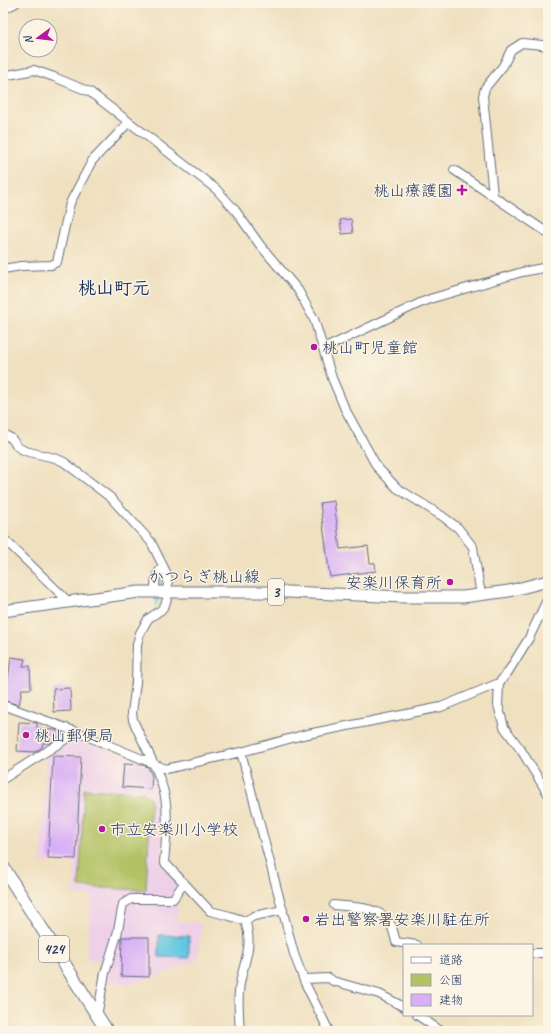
<svg xmlns="http://www.w3.org/2000/svg" width="551" height="1034" viewBox="0 0 551 1034" font-family="Caveat,'Klee One',sans-serif">
  <rect width="100%" height="100%" fill="#fcf5e5"/>
  <filter id="ink" filterUnits="userSpaceOnUse"><feTurbulence type="fractalNoise" baseFrequency=".025" numOctaves="2"/><feDisplacementMap in="SourceGraphic" scale="8" xChannelSelector="R" yChannelSelector="G"/><feConvolveMatrix kernelMatrix="1 2 1 2 8 2 1 2 1" color-interpolation-filters="sRGB"/></filter>
  <filter id="wash" filterUnits="userSpaceOnUse"><feTurbulence type="fractalNoise" baseFrequency=".012" numOctaves="4" result="noise"/><feDisplacementMap in="SourceGraphic" scale="16" xChannelSelector="R" yChannelSelector="G"/><feGaussianBlur stdDeviation="0.9" result="paint"/><feColorMatrix in="noise" values="0 0 0 0 0 0 0 0 0 0 0 0 0 0 0 0 0 1.4 0 .05"/><feComposite in="paint" operator="in"/></filter>
  <g filter="url(#wash)">
    <rect width="100%" height="100%" fill="#efe0bf"/>
    <path fill="#eed0e8" d="M77,738L149,765L162,797L161,865L185,887L177,896V922L201,923L198,960L153,978L128,985L100,981L105,961L87,959L91,896H74L75,864L41,862L46,757Z"/>
    <path fill="#b3c265" stroke="#677862" d="M84,789L143,792L151,800L146,890L79,887Z"/>
    <path fill="#62c7e0" stroke="#3e7b9f" d="M159,935L189,936V958L159,957Z"/>
    <g fill="none" stroke-linecap="round" stroke-linejoin="round">
      <path stroke="#62c7e0" stroke-width="2.5" d="M160,586V577
        M156,605L159,596"/>
    </g>
    <g id="blocks">
      <path fill="#d9b0f7" d="M351,219L353,233L342,234L340,220Z
        M334,501L340,549L368,546L370,563H375L376,571L330,577L320,503Z
        M11,657L25,659L23,666H30L31,689H22L19,705L3,700V680L8,681Z
        M70,688L71,711L54,712L53,689Z
        M19,722L37,723V729L55,730L63,733L50,743H43L42,747L35,752L17,751Z
        M53,756L81,757L76,859L48,858Z
        M124,764L143,765L148,767L152,776L151,789L122,787Z
        M122,937H149V977L121,976Z"/>
    </g>
  </g>
  <g filter="url(#ink)">
    <use href="#blocks" fill-opacity="0" stroke="#656d80" stroke-width="1"/>
    <g fill="none" stroke-linecap="round" stroke-linejoin="round">
      <g stroke="#656d80" stroke-width="10">
        <path id="minor" d="M3,12L6,8L16,3
          M3,76L34,70L54,77L90,92L216,189L235,210L260,245L298,290L314,319L332,378L345,409L377,467L397,488L442,516L458,528L473,547L481,595
          M454,170L548,233
          M493,195L483,96L485,88L503,66L511,50L522,43L542,45L548,47
          M3,269L21,266L51,265L57,262L70,203L92,161L129,122
          M323,349L420,303L433,298L522,272L548,267
          M3,434L11,438L18,447L25,451L55,458L64,462L111,498L151,542L166,572L168,579L167,599L165,605L161,610L148,619L140,633L137,644L136,682L132,713L133,720C143,744 164,778 166,804C168,823 166,843 164,862L184,883L173,899H131L123,904L117,935L105,973L97,1016
          M3,538L68,601
          M155,591C155,581 155,574 163,567
          M499,683L498,705L504,727L521,750L548,794
          M3,705L77,732L166,769L241,752L303,735L441,707L499,683L508,672L529,638L548,598
          M241,752L294,954L305,983L329,1031
          M3,779L77,732
          M184,883L210,911L230,916L245,921C255,948 241,966 239,991C238,1004 239,1018 240,1031
          M334,905C350,907 376,906 387,919C393,925 394,935 396,942L417,945
          M245,921L254,916L283,910
          M532,953H548
          M304,979L329,978L333,981L379,994L404,1007
          M417,1015L441,1031"/>
      </g>
      <g stroke="#656d80" stroke-width="13">
        <path id="major" d="M3,611L139,592H288L404,597H463L509,591L548,581"/>
      </g>
      <g stroke="#656d80" stroke-width="14">
        <path id="highway" d="M3,867L107,1031"/>
      </g>
      <use href="#minor" stroke="#fff" stroke-width="8"/>
      <use href="#major" stroke="#fff" stroke-width="11"/>
      <use href="#highway" stroke="#fff" stroke-width="12"/>
    </g>
  </g>
  <g fill="#b5179e" stroke="#fcf5e5" stroke-width="1.5">
    <path d="M460 184h4v4h4v4h-4v4h-4v-4h-4v-4h4z"/>
    <circle cx="314" cy="347" r="4"/>
    <circle cx="450" cy="582" r="4"/>
    <circle cx="26" cy="735" r="4"/>
    <circle cx="102" cy="829" r="4"/>
    <circle cx="306" cy="919" r="4"/>
  </g>
  <g text-anchor="middle" stroke-width="3" stroke-linejoin="round" paint-order="stroke">
    <g fill="#fcf5e5" stroke="#5e6a86" stroke-width="1">
      <rect x="268" y="579" width="16" height="26" rx="3"/>
      <rect x="39" y="936" width="30" height="26" rx="3"/>
    </g>
    <g font-size="15" font-weight="bold" fill="#1b2f5e">
      <text x="276" y="597">3</text>
      <text x="54" y="954">424</text>
    </g>
    <g font-size="16" fill="#1b2f5e" stroke="#fcf5e5" text-anchor="start">
      <text x="453" y="196" text-anchor="end">桃山療護園</text>
      <text x="322" y="353">桃山町児童館</text>
      <text x="442" y="588" text-anchor="end">安楽川保育所</text>
      <text x="34" y="741">桃山郵便局</text>
      <text x="110" y="835">市立安楽川小学校</text>
      <text x="314" y="925">岩出警察署安楽川駐在所</text>
    </g>
    <g font-size="16" fill="#1b2f5e" stroke="#fcf5e5">
      <text x="204" y="582">かつらぎ桃山線</text>
    </g>
    <g font-size="18" font-weight="bold" fill="#1b2f5e" stroke="#fcf5e5">
      <text x="114" y="294">桃山町元</text>
    </g>
  </g>
  <rect width="551" height="1034" fill="none" stroke="#fcf5e5" stroke-width="16"/>
  <rect x="403" y="944" width="130" height="72" fill="#fcf5e5" stroke="#a2a6af"/>
  <rect x="411" y="957" width="20" height="6" fill="#ffffff" stroke="#a2a6af"/>
  <text x="439" y="964" font-size="12" fill="#1b2f5e">道路</text>
  <rect x="411" y="974" width="20" height="12" fill="#b3c265" stroke="#a2a6af"/>
  <text x="439" y="984" font-size="12" fill="#1b2f5e">公園</text>
  <rect x="411" y="994" width="20" height="12" fill="#d9b0f7" stroke="#a2a6af"/>
  <text x="439" y="1004" font-size="12" fill="#1b2f5e">建物</text>
  <g transform="translate(38 38) rotate(255)"><circle r="19" fill="#fcf5e5" stroke="#a2a6af"/>
  <path d="M0-3L7 15L0 10L-7 15Z" fill="#b5179e"/>
  <text y="-6" font-size="11" font-weight="bold" text-anchor="middle" fill="#1b2f5e">N</text>
  </g>
</svg>
